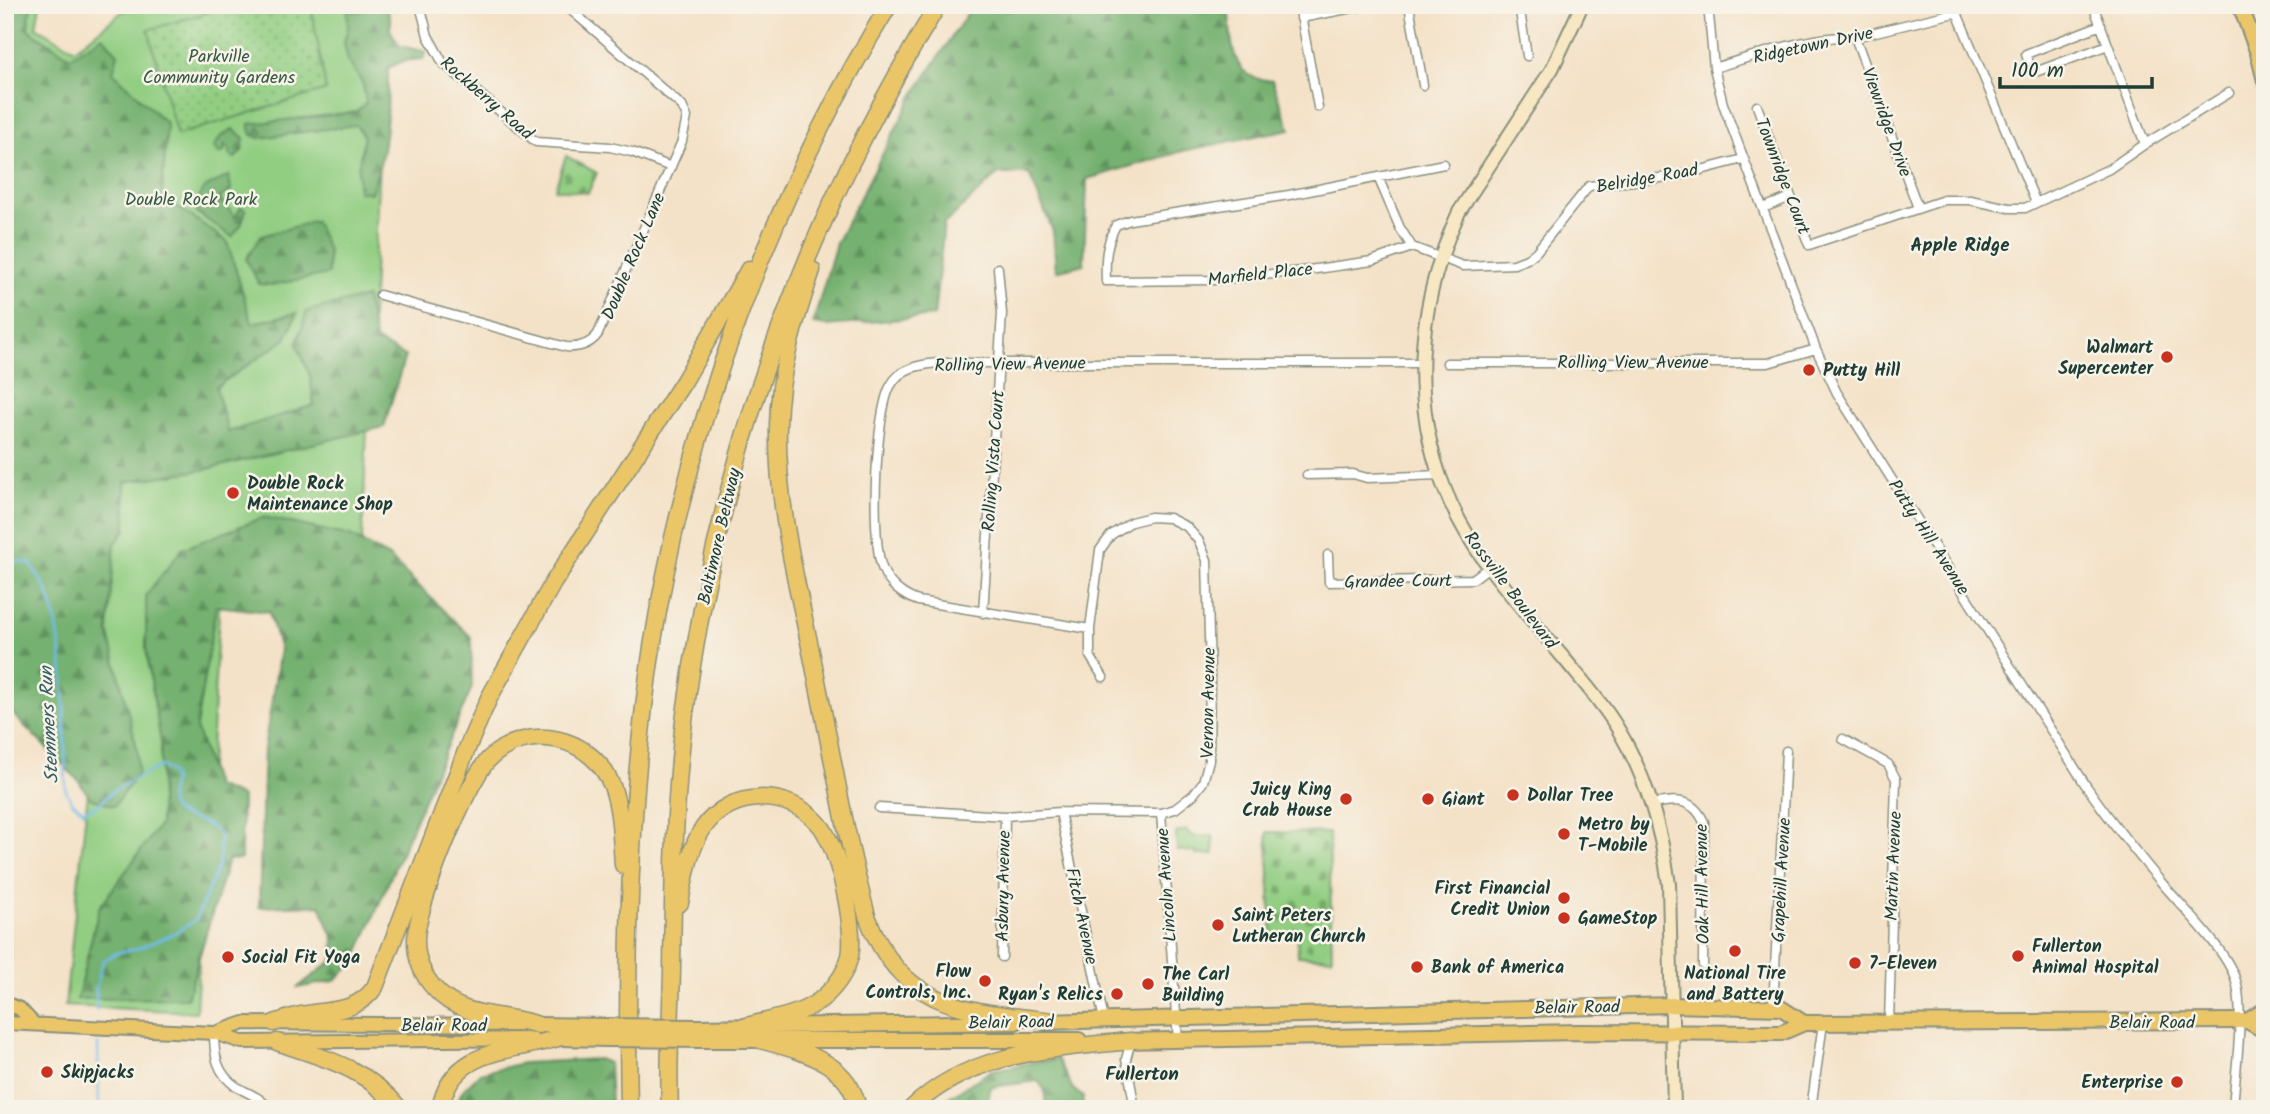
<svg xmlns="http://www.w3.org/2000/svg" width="2270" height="1114" viewBox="0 0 2270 1114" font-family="Kalam,sans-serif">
  <defs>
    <pattern id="forest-firs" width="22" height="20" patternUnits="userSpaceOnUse" patternTransform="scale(1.75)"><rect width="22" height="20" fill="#75b170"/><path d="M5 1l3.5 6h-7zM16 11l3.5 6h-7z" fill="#5f915d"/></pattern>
    <pattern id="cemetery-stones" width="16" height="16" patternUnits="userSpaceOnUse" patternTransform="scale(1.75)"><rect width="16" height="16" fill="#92ce82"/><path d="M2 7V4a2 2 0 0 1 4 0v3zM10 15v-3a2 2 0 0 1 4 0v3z" fill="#77a86b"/></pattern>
    <pattern id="garden-dots" width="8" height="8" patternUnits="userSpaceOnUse" patternTransform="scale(1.75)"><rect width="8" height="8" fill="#92ce82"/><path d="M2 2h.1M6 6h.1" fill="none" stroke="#77a86b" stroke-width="1.8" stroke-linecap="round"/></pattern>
  </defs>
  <rect width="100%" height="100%" fill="#f7f3e8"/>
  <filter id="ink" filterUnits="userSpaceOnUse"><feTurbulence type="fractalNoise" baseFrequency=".0143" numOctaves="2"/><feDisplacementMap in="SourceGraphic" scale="14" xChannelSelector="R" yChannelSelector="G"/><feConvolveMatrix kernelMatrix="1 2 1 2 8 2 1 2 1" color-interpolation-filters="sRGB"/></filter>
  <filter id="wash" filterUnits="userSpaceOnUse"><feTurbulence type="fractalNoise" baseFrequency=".00686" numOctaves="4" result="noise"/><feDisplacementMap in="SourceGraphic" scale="28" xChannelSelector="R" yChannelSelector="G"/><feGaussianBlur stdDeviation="1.57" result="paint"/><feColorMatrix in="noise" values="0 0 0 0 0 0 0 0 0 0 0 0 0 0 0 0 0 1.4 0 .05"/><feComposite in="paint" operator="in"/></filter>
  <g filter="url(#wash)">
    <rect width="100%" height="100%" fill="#f4e2c8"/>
    <path fill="#92ce82" stroke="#58865b" stroke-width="2" d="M5,5H40L36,27L75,49L131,5H386L359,607L220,594L196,1012L65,1006L90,773Z
      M1186,830L1193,836H1213L1214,854L1196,855V852L1177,850L1176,833Z"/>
    <path fill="url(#forest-firs)" stroke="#4a7752" stroke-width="2" d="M5,5H31L28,29L70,57L103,36L118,54L113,72L167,124L162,196L227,241L252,323L297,313L286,339L216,387L228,432L314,405L310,376L297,344L307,311L366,297L376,341L405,356L384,427L208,469L125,482L126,530L115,544L108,631L137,748L138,773L114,806L90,798L78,780L5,706Z
      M347,5H386L391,21L390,30L400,46L427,52L423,59L403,61L388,68C388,113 387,151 371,193L358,191V169L364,137L356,125L260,138L252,135L249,124L356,112L366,103L363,84L348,61L344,42L348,27Z
      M973,5H1228C1232,38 1228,82 1272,80L1290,129L1183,151L1087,179L1084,264L1056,271L1053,231L1029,174H998L944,224L934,316L826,326L813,324L836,243L913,96Z
      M233,129L244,138L242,151L235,158L229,155L230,150L225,145L224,152L220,154L214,147L221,136Z
      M229,176L231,190L220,198L235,217L241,207L246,210L241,225L232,237L196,212C198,186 208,186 229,176Z
      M315,221L328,250V274L272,285L259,284L246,259L261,236Z
      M264,517L350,536L389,557L471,637L472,687L354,963L334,981L297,988L333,960L334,939L320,905L259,907L264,749L280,650L269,612L216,606L196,727L215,786L242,797L241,859L228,860L187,998L77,999L99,908L160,824L161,743L146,650V595L182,549Z
      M1057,1058L1073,1089L1083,1097L1082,1109H1046L1044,1089L1038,1081L991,1087L986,1109H930L992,1070Z
      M598,1059L609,1063L611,1109L454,1108L463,1090L480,1073L523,1063Z"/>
    <path fill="url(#cemetery-stones)" stroke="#58865b" stroke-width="2" d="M566,156L597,173L588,193L555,189Z
      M1267,832L1329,833L1332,958L1298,956L1297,936L1272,935Z"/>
    <path fill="url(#garden-dots)" stroke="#58865b" stroke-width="2" d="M233,5H311L326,90L177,135L148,30Z"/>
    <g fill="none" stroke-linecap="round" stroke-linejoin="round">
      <path stroke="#72bdeb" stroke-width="2.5" d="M5,566L15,561L30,563C36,573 45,585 49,596C68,652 64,731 66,791L72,802L84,811L97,806L113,791L160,766C187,777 161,793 173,809C180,818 198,819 208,825C213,827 216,833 220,836L219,864L196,920L169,936L136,949L116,953L103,961L96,988L97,1010
        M98,1044L99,1109"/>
    </g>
  </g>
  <g filter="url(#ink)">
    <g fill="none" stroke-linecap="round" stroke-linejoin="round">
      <g stroke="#8a907e" stroke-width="11">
        <path id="minor" d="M420,5L428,36L443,63L536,142L610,147L632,152L671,167
          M1299,5L1318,107
          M1409,5L1423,85
          M1519,5L1527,56
          M1708,5L1714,68L1723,104L1816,349L1837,393L2085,784C2108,818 2134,850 2161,882C2182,907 2231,954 2237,985C2244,1019 2235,1073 2233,1109
          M1301,18L1368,5
          M2101,25L2026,54L2031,69L2038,71L2108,45
          M1855,37L1918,208
          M1714,68C1755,56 1813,34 1855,37L1954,13L1958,15L2036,203
          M1757,106L1809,245L1944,200H1970L2009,208H2025L2109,169L2145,144L2093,5
          M2145,144L2229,93
          M1378,177L1400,228L1412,247L1463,266L1514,264L1527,259L1536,252L1589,186L1678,176L1743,159
          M1763,208L1791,197
          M1412,247L1372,261L1302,271L1215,280L1106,281C1105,259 1106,244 1116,225L1130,220L1289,195L1444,164
          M380,295L566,347C579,348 590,345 598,334L682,141L687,117L682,106L565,5
          M1447,363H1768L1816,349
          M1307,475L1353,474L1367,478L1440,475
          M1328,555L1329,582L1473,579L1489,567
          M983,613L1002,313L998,268
          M1090,629L918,601C903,596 889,585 883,570C870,542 875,412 891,385C901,367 920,365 938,363H1421
          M1843,739L1888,764L1896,779L1889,1023
          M1653,804C1676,799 1693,798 1704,822L1703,965
          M879,808L1005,816L1060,812L1161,813L1175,809L1193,795L1203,782L1209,760L1210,674L1207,560L1199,541L1187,527L1169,518L1151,517L1131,522L1111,535L1100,550L1090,629V656L1103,677
          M1060,812L1104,1020
          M1161,813L1178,1040
          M1002,957L1005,816
          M1773,1008L1786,751
          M214,1033C214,1056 217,1074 237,1087C249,1094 261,1097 269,1109
          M1131,1041L1126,1059L1135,1109
          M1811,1109L1823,1023"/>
      </g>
      <g stroke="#8a907e" stroke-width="16">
        <path id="secondary" d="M1582,5L1552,69L1459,212C1404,331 1408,461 1490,568C1514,600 1541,631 1567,662C1585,684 1604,705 1618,729C1647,778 1661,829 1669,884L1674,1109"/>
      </g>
      <g stroke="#8a907e" stroke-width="16">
        <path id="primary" d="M5,1003L20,1009L33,1023
          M5,1023L214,1033L242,1042L533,1039
          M215,1033L244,1023L517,1025"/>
      </g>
      <g stroke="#8a907e" stroke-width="18">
        <path id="trunk" d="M2240,5L2258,53L2265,81
          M2264,5L2265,8
          M2247,1021L2265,1010
          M1044,1022L1672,1005L1781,1008L1804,1023
          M538,1025L607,1026
          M699,1027L1016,1022
          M558,1038L607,1039
          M699,1040H1079
          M1121,1041L1580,1032L1781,1033L1804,1023L2239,1021H2247L2265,1031"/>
      </g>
      <g stroke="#8a907e" stroke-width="19">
        <path id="motorway" d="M812,270C795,321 779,370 778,425C776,506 798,587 814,666C831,749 845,834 867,916C901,1010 968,1011 1053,1021
          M680,903C685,878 689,848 704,827C731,789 789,789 819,824C838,845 856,928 850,956C846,972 837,985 825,996C805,1015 772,1019 747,1026
          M274,1023C283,1020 292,1017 301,1015C329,1009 356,1014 375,987L468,746L489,698L553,583L684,381L749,269
          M538,1025C504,1013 461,1019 435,989C423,976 416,959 416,941C415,909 466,782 489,759C527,722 592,735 612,786C621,810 621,839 623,865
          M757,1039C798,1051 849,1059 858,1109
          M277,1042C326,1059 365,1067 400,1109
          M440,1109C452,1046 511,1053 558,1038
          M629,1109C626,955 629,799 652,647C688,421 770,201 889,5
          M670,1109C668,1062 671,1016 672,970C673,887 674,803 684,721C718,461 801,228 938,5
          M911,1109C970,1051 1053,1049 1131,1041"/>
      </g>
      <use href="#minor" stroke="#fff" stroke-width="8"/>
      <use href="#secondary" stroke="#f7e8c3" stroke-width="12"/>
      <use href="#primary" stroke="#ebc669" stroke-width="12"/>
      <use href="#trunk" stroke="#ebc669" stroke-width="14"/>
      <use href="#motorway" stroke="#ebc669" stroke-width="16"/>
      <g stroke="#8a907e" stroke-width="18" stroke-linecap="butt">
        <path id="trunk-bridge" d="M607,1026L699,1027
          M607,1039L699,1040"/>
      </g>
      <use href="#trunk-bridge" stroke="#ebc669" stroke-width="14"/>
    </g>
  </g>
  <g fill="#c8321e" stroke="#f7f3e8" stroke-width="2.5">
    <circle cx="2167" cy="357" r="7"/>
    <circle cx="1809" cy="370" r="7"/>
    <circle cx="233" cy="493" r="7"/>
    <circle cx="1513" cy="795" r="7"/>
    <circle cx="1346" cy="799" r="7"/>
    <circle cx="1428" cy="799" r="7"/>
    <circle cx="1564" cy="834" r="7"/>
    <circle cx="1564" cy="898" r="7"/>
    <circle cx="1564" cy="918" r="7"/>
    <circle cx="1218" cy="925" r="7"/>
    <circle cx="1735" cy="951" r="7"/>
    <circle cx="2018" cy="956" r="7"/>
    <circle cx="228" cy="957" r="7"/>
    <circle cx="1855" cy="963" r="7"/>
    <circle cx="1417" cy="967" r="7"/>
    <circle cx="985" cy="981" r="7"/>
    <circle cx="1148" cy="984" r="7"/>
    <circle cx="1117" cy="994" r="7"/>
    <circle cx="47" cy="1072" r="7"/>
    <circle cx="2177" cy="1082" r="7"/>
  </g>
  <g text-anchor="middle" stroke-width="5" stroke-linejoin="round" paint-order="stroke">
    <g font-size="18" fill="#1f3d34" stroke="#f7f3e8">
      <text transform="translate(1813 45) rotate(-12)" y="6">Ridgetown Drive</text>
      <text transform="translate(487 98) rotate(41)" y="6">Rockberry Road</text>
      <text transform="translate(1887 122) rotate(70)" y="6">Viewridge Drive</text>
      <text transform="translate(1783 176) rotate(69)" y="6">Townridge Court</text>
      <text transform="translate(1647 178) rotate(-10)" y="6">Belridge Road</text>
      <text transform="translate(633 256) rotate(-67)" y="6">Double Rock Lane</text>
      <text transform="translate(1260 274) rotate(-6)" y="6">Marfield Place</text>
      <text x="1633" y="368">Rolling View Avenue</text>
      <text transform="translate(1010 364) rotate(-1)" y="6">Rolling View Avenue</text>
      <text transform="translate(993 461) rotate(-86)" y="6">Rolling Vista Court</text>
      <text transform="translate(719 536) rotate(-77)" y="6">Baltimore Beltway</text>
      <text transform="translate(1929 537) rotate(57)" y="6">Putty Hill Avenue</text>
      <text transform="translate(1398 581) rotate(-1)" y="6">Grandee Court</text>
      <text transform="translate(1511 590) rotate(53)" y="6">Rossville Boulevard</text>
      <text transform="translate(1208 703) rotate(-89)" y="6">Vernon Avenue</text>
      <text transform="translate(1893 866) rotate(-88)" y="6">Martin Avenue</text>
      <text transform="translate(1781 880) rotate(-87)" y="6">Grapehill Avenue</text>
      <text transform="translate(1702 884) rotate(-91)" y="6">Oak Hill Avenue</text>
      <text transform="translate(1166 885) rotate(-94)" y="6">Lincoln Avenue</text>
      <text transform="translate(1003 886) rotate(-89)" y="6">Asbury Avenue</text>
      <text transform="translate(1082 916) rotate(78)" y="6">Fitch Avenue</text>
      <text transform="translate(1577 1007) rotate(-1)" y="6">Belair Road</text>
      <text transform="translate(1011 1022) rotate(-1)" y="6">Belair Road</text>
      <text x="2152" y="1028">Belair Road</text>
      <text x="444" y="1031">Belair Road</text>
    </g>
    <g font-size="18" fill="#365a44" stroke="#f7f3e8">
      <text x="219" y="62">Parkville<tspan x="219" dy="21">Community Gardens</tspan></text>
      <text x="191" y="205">Double Rock Park</text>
    </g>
    <g font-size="18" font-weight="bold" fill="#1f3d34" stroke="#f7f3e8" text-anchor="start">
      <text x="2153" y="353" text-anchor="end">Walmart<tspan x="2153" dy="21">Supercenter</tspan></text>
      <text x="1823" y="376">Putty Hill</text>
      <text x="247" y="489">Double Rock<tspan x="247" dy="21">Maintenance Shop</tspan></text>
      <text x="1332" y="795" text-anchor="end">Juicy King<tspan x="1332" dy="21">Crab House</tspan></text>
      <text x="1527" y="801">Dollar Tree</text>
      <text x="1442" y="805">Giant</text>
      <text x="1578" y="830">Metro by<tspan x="1578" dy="21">T-Mobile</tspan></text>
      <text x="1550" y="894" text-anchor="end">First Financial<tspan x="1550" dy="21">Credit Union</tspan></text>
      <text x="1232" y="921">Saint Peters<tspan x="1232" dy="21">Lutheran Church</tspan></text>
      <text x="1578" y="924">GameStop</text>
      <text x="2032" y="952">Fullerton<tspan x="2032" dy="21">Animal Hospital</tspan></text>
      <text x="242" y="963">Social Fit Yoga</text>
      <text x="1869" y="969">7-Eleven</text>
      <text x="1431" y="973">Bank of America</text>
      <text x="971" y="977" text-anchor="end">Flow<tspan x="971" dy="21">Controls, Inc.</tspan></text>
      <text x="1735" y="979" text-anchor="middle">National Tire<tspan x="1735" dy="21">and Battery</tspan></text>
      <text x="1162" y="980">The Carl<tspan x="1162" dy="21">Building</tspan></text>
      <text x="1103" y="1000" text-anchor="end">Ryan's Relics</text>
      <text x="61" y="1078">Skipjacks</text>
      <text x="2163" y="1088" text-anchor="end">Enterprise</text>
    </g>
    <g font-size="19" font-weight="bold" fill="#1f3d34" stroke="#f7f3e8">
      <text x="1960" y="251">Apple Ridge</text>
      <text x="1142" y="1080">Fullerton</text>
    </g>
    <g font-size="19" font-style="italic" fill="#345d62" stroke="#f7f3e8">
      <text transform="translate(48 725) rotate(-93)" y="7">Stemmers Run</text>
    </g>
  </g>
  <rect width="2270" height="1114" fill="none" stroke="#f7f3e8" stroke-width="28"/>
  <path d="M2000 77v10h152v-10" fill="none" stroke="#1f3d34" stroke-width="3.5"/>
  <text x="2011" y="77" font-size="21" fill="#1f3d34" stroke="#f7f3e8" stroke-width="5" paint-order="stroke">100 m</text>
</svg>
